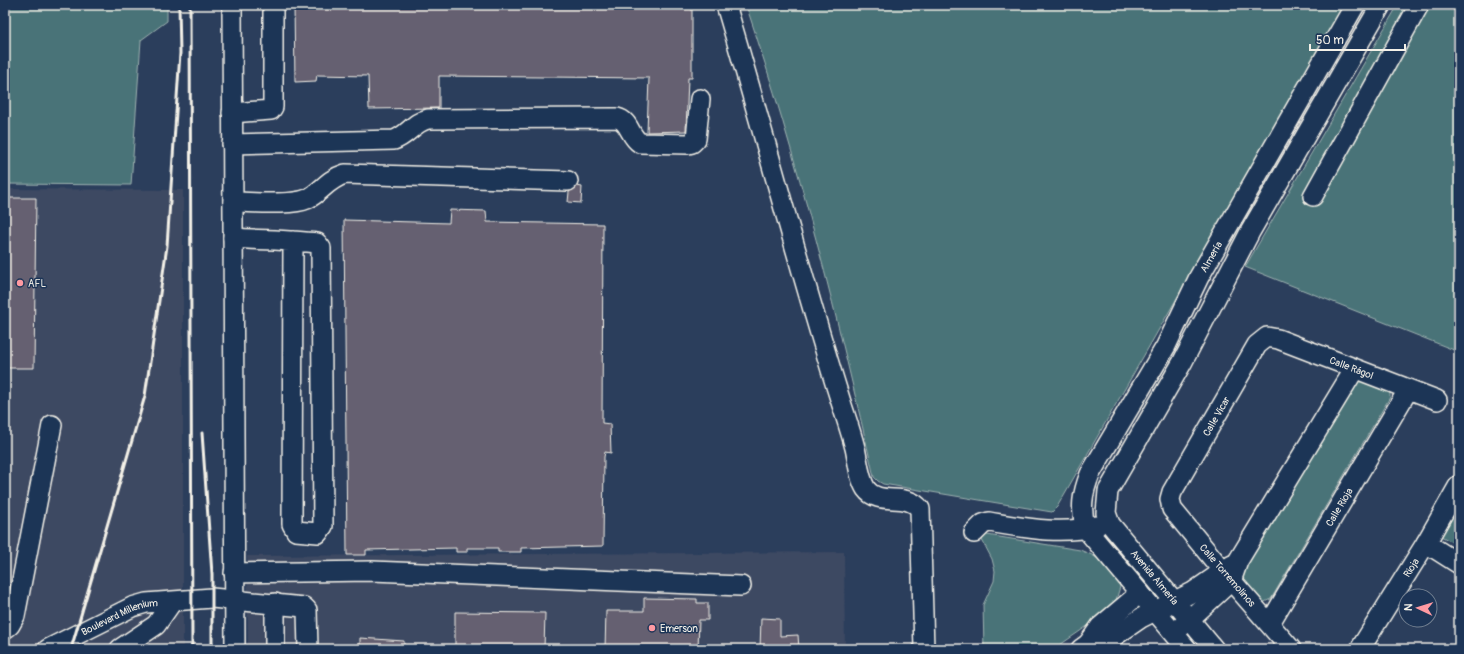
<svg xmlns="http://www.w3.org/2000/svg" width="1464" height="654" viewBox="0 0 1464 654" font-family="Pangolin,sans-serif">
  <rect width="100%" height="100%" fill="#2b3e5c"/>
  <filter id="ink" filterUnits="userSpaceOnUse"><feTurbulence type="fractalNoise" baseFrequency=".025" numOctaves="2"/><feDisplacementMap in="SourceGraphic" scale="8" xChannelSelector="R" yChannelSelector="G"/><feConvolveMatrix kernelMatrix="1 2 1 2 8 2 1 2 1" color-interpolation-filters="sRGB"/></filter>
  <g filter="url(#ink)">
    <path fill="#3c4862" d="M5,189L183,190V649H5Z
      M844,552L845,649H248L247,556Z"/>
    <path fill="#497378" stroke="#9eb2b0" d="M5,5H167V21L141,40L131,185L5,184Z
      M746,5H1345L1057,507L1052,512L883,484L878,481L874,477C838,318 798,160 746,5Z
      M1398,5H1459V352L1245,267Z
      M1357,379L1390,391V397L1271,599L1262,603L1242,580L1241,571Z
      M1455,513L1459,514V546L1441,536L1446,521Z
      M987,535L1080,550L1092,555L1103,562L1118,582L1120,587L1116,600L1099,618L1054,649H984L983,605L994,581L995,571L992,559L982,540L983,536Z"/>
    <path fill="#656171" stroke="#f4f1e8" d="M294,5H692V78H688L686,131L647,132L649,78L439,76V108L369,109L368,76L317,75L316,81L295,82Z
      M577,186L582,187L581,203L568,202L569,192Z
      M5,198H36L34,368H5Z
      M450,210L486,211L487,222L603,224L602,423L610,424L611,453L605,452L604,457L603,546L521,548V552H498V548H467V552H456V548L366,550V555H347L344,220L449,223Z
      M644,598L697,599V603H708V620H699L698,649H605L606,611H644Z
      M455,612L545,613L544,649H455Z
      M761,618L780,619V636L798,635L799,649H760Z
      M360,638L404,641V649H360Z"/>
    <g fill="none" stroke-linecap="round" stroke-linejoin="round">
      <g stroke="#f4f1e8" stroke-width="22">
        <g id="minor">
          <path d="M232,5L235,649"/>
          <path d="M726,5C765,136 799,269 840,399C845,415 851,432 855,448C858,461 859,478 866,489C879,507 907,491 920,509L924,649"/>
          <path d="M232,113L271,110L273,107V5"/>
          <path d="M232,144L394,140C407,136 414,122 428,119L617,118C630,121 629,136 640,143L688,144L692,143L696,139L700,99"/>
          <path d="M1313,196L1419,5"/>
          <path d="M233,202C251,202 291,206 307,199C322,192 326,180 345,174L568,181"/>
          <path d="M233,238C261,240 290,240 317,243L321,248L323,526L318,533L296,531L292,524L293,241"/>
          <path d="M974,533L983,524L989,522C1026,528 1060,535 1097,526"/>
          <path d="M1426,543L1459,564"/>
          <path d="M234,573L372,571L741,586"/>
          <path id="s1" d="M1270,623L1408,390"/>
          <path d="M1181,627L1231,581L1238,561L1354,370"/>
          <path d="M5,629L10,625L15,616L52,425"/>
          <path d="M1088,644L1100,627L1140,593"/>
          <path id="s2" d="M48,649L132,607L146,603L212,598L304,607L307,610L308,649"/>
          <path d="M120,649L156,625L172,602"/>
          <path d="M275,649V603"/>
          <path d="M1081,649L1088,644L1109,640L1141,618L1193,592L1232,565"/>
          <path id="s3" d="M1187,649L1086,529C1080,509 1082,494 1090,474L1166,346L1199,277L1355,5"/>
          <path d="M1214,649L1110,524L1106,513L1108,491L1182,363L1250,232L1381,5"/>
          <path id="s4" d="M1291,649L1222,570L1172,509L1170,499L1172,492L1257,345L1267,337L1278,339L1437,400"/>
          <path id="s5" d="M1360,649L1426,543L1459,485"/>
        </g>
      </g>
      <use href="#minor" stroke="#1d3557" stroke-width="19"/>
      <path stroke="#f4f1e8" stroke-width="3" d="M190,5L192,649
        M202,433L212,574V649
        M71,649L145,396L167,246L180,53L179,5"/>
    </g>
  </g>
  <g fill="#ff9aa2" stroke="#1d3557" stroke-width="1.5">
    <circle cx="20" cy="283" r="4"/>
    <circle cx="652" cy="628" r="4"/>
  </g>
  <g text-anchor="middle" stroke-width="3" stroke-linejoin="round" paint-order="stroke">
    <g font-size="10" fill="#f4f1e8" stroke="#1d3557">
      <text dy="4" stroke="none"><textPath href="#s3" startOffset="462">Almería</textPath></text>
      <text dy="4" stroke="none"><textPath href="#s4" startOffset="474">Calle Rágol</textPath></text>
      <text dy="4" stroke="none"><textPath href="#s4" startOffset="289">Calle Vicar</textPath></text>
      <text dy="4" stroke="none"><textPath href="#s1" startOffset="135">Calle Rioja</textPath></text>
      <text dy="4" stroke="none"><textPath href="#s5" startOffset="96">Rioja</textPath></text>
      <text transform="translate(1228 575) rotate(49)" y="4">Calle Torremolinos</text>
      <text transform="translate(1155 577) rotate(50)" y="4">Avenida Almería</text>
      <text dy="4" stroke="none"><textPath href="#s2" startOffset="79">Boulevard Millenium</textPath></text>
    </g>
    <g font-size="10" fill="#f4f1e8" stroke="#1d3557" text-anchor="start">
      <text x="28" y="287">AFL</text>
      <text x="660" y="632">Emerson</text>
    </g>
  </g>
  <rect width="1464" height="654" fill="none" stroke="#1d3557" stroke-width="20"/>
  <rect x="10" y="10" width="1444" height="634" fill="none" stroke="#f4f1e8" stroke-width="1.5" filter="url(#ink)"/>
  <g transform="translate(1418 608) rotate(274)"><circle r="19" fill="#1d3557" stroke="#738091"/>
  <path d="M0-3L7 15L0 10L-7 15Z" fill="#ff9aa2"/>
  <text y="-6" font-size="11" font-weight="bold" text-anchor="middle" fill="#f4f1e8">N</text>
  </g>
  <path d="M1310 44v6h95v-6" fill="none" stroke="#f4f1e8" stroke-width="2"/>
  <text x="1316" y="44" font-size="12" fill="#f4f1e8" stroke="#1d3557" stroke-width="3" paint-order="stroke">50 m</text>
</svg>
